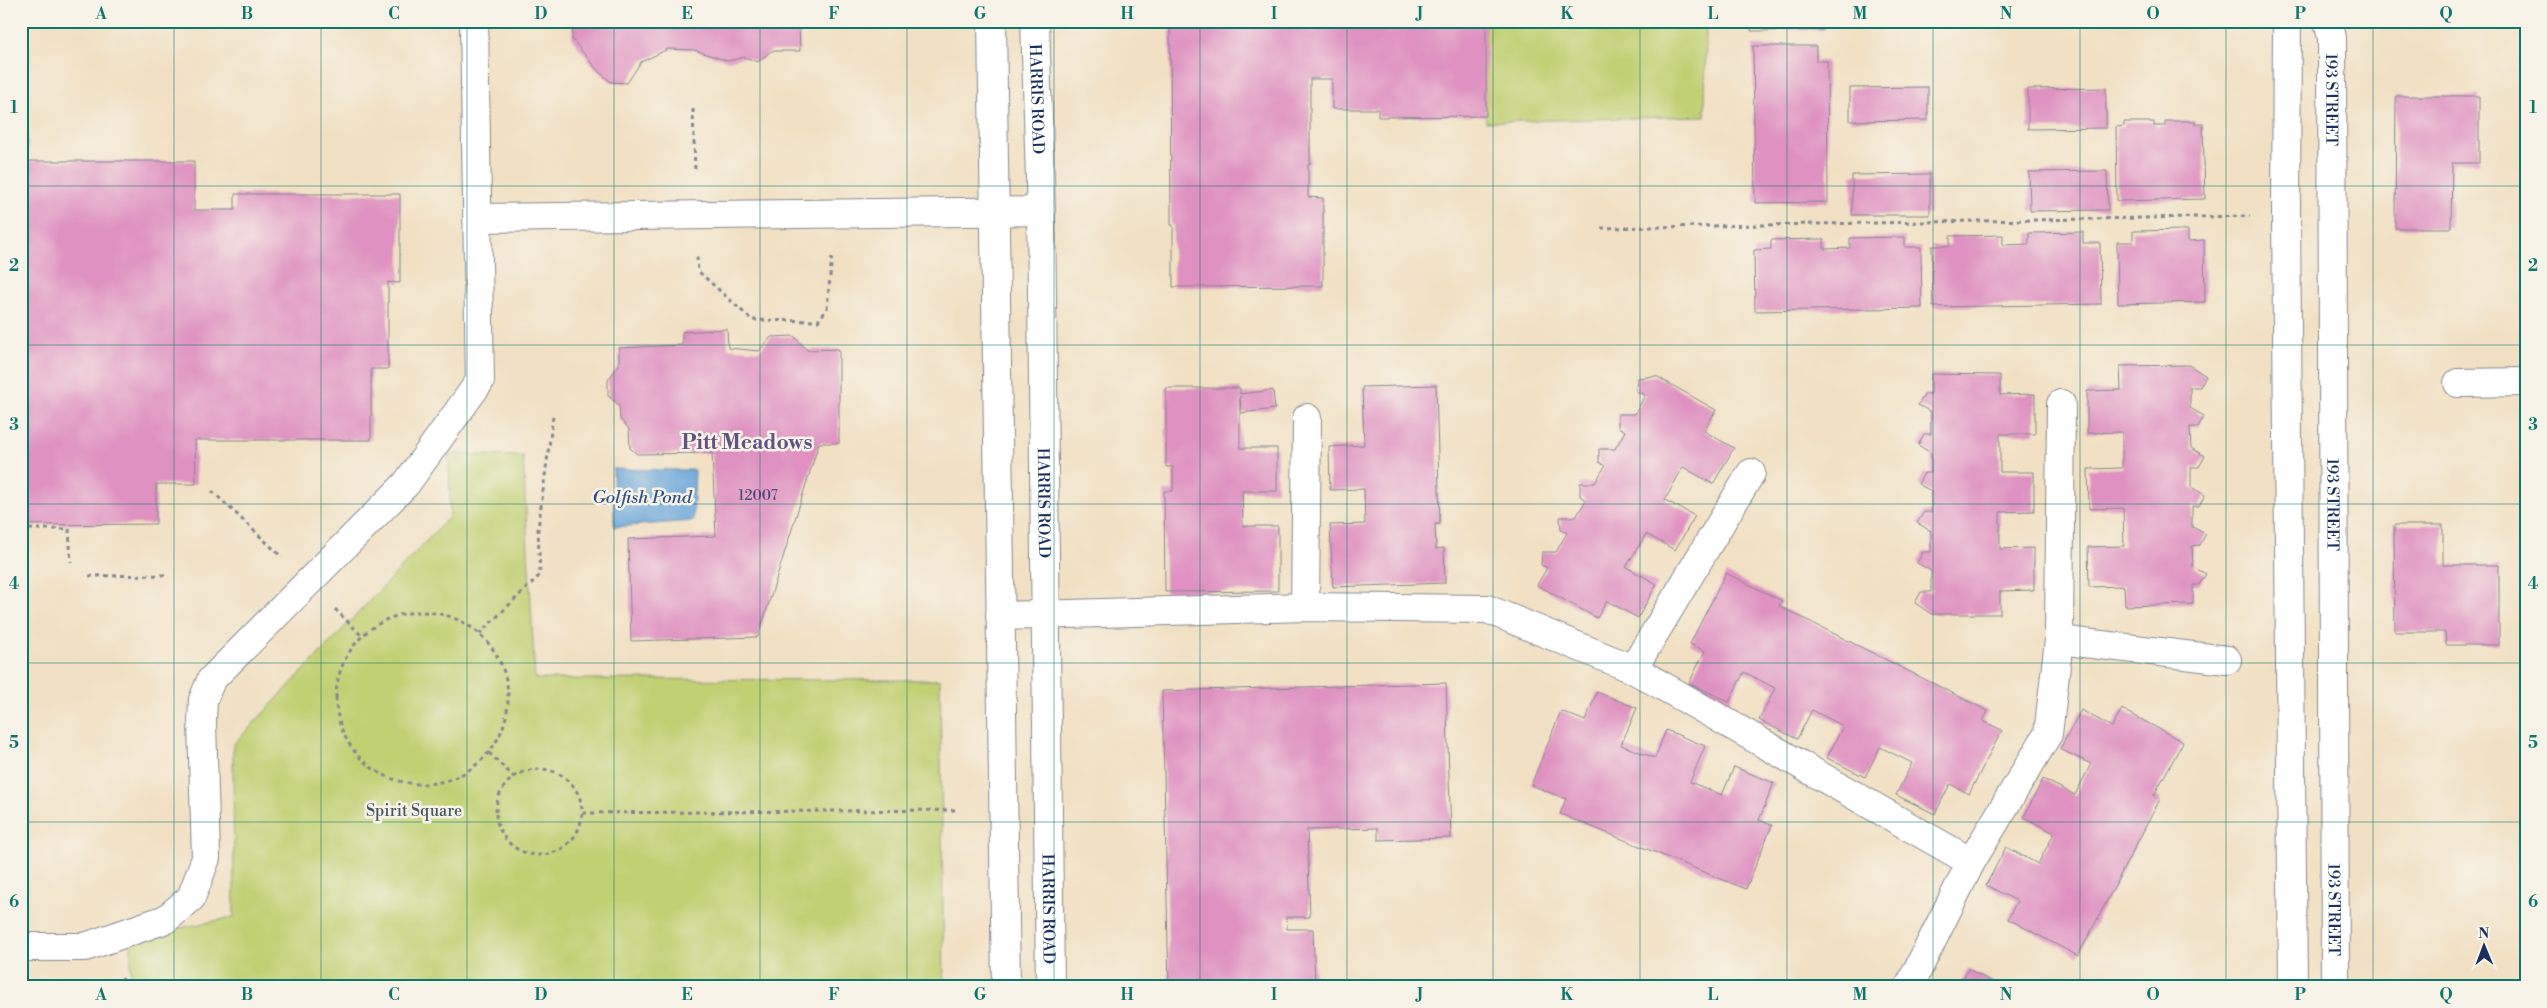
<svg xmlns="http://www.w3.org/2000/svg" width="2547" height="1008" viewBox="0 0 2547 1008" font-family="'Libre Bodoni',serif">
  <rect width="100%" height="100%" fill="#f7f3e8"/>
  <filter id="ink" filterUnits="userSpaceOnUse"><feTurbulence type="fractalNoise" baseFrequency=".02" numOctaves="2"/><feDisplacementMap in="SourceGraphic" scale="10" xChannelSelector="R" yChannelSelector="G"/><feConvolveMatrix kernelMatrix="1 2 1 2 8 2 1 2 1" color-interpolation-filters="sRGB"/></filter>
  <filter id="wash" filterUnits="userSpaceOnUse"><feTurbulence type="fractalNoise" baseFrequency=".0096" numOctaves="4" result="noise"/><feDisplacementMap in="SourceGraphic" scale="20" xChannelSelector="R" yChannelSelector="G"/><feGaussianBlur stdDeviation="1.12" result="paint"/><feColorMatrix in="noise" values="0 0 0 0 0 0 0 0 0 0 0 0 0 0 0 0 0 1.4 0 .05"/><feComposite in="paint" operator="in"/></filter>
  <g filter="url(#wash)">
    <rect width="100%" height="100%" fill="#f1e0c3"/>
    <path fill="#c1d073" stroke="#6e8068" d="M21,21H25L27,149H21Z
      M1482,21H1706L1705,116L1486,122Z
      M449,454L523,456L535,679L940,680L944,987H131V938L234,917L233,745L450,516Z"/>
    <path fill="#68a4d9" stroke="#426a9c" d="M613,469L695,470L693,521L614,527Z"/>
    <g id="blocks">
      <path fill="#df92c1" d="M567,21H799L800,51H771L758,62L745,57L728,61L694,50L668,49L641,62L627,83L611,82L597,70L572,39L573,24H568Z
        M1170,21H1486V116L1378,117V109H1332V79H1310V164H1308V197L1323,198V286L1173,287V225H1171Z
        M1751,21H1824V30L1751,31Z
        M1753,46H1816V61H1827L1828,202L1755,203Z
        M1928,87V120L1850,121V88Z
        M2106,88V128L2028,129V89Z
        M2396,96H2479V163H2452L2451,228H2395Z
        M2165,121H2195V124H2203L2205,199L2117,201L2116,127L2124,126V122H2154V126H2165Z
        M21,161H194V210H235V194H400V283L388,282V369H371V440H195L196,484H156V524L21,525Z
        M2107,171L2108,210L2030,211L2029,172Z
        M1930,174V215H1852V175Z
        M2188,230V241L2204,240L2205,302L2118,304L2117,242H2133V231Z
        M2083,232V243H2100L2101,304L1933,307L1932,246H1950V236L2003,235V245L2029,244V233Z
        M1905,237V247H1921L1922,308L1755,311L1754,250L1771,249V240L1824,239V249L1850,248V238Z
        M727,329L728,348L759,351L771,337L794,336L807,350L839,349V443H819L758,637L631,641L628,539L716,536L712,453L637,454L630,448L629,429L620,419L619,405L608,396V380L619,365V348L682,345V332Z
        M2189,365L2206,376L2200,387H2190V408L2204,416L2198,427H2190L2191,448L2205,456L2199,467H2191V487L2205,495L2199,506H2192V527L2206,534L2200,545L2192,546L2193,567L2206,574L2199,585H2193V604L2125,606L2124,586L2089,587L2088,547L2124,546L2123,508L2089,509L2088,469L2122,468V432L2087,433V391L2121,390L2120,366Z
        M1931,374L2000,375V395L2035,394V434H2000V472H2034V511L2000,512V549L2034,548V590L2000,591V614H1931L1915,603L1921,592H1931V571L1917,563L1923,552H1931V531L1917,523L1924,512H1931V491L1918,484L1924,473H1931V453L1918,445L1924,434H1931V412L1918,405L1925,394H1931Z
        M1656,376L1716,410L1704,431L1734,448L1713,484L1683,467L1665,500L1695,516L1675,550L1646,534L1626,567L1657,584L1638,618L1607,601L1597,618L1537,585L1547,568L1541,565L1542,552H1556L1567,533L1561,530L1560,517H1576L1586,500L1580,496V483H1595L1605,466L1599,462V449H1615L1625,431L1618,427V414H1635L1645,395L1636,391L1637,378Z
        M1436,385L1440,524H1435L1436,549L1444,548L1445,583L1333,587L1330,525L1365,524L1364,489L1330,490L1329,447L1364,445L1362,387Z
        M1166,388H1240V394L1273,390L1275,409L1241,413L1240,396V448H1277V491H1242L1243,526H1278V591L1165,592L1164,491H1173V467H1166Z
        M2394,525H2443V565H2499V645H2446L2445,632H2395Z
        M1726,573L1782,601L1779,606L1988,711L1983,721L2002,730L1969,794L1950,784L1935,814L1896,795L1912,763L1880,747L1865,777L1827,758L1843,726L1812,710L1797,739L1759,720L1775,688L1744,672L1729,702L1689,683L1705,651L1690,644Z
        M1446,683L1451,838L1378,840V828L1307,830L1310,917H1286L1287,929H1313L1315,987H1169L1162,691Z
        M1597,692L1637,708L1621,745L1655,758L1666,730L1705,746L1690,782L1722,795L1734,767L1774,783L1759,820L1772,825L1746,889L1560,814L1566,799L1531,785L1561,711L1585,721Z
        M2122,709L2183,742L2154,795L2160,799L2078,956L2008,919L2017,901L1986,885L2006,847L2038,864L2054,833L2024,817L2043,779L2075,795L2091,764L2060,749L2081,710L2112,727Z
        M1968,969L2002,987H1959Z"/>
    </g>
  </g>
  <g filter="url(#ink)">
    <use href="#blocks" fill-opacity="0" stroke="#868890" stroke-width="1"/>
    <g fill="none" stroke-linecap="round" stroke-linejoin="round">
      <g stroke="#868890" stroke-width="30">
        <g id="minor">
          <path d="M2287,21L2286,215L2293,987"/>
          <path id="s1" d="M2328,21L2332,38L2335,987"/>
          <path d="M478,218L1041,211"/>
          <path d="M2458,383L2526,382"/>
          <path d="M1305,607L1307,418"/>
          <path d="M1000,616L1305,607L1487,609L1633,669L1971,862"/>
          <path d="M2059,640L2227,660"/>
          <path d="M1633,669L1751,473"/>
          <path d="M21,947H85L166,919L191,898L206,858L202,722L203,700L211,680L406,484L480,381L474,21"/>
          <path d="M1909,987L1971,862L2048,734L2059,640L2061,404"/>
        </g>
      </g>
      <g stroke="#868890" stroke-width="30">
        <g id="major">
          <path d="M992,21L1006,987"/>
          <path id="s2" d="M1035,21L1041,211L1050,987"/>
        </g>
      </g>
      <path stroke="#868890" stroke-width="3" stroke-dasharray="4 4" stroke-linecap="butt" d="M693,109L695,171
        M1601,228L2250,216
        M697,257L698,271L752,320L818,321L827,309L832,255
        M212,491L282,557
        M21,529H69L71,562
        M89,576L168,575
        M335,609L362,636
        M336 698a86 86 0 1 1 172 0a86 86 0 1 1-172 0Z
        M479,634L540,575L538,529L553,416
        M489,753L514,777
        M496 812a43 43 0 1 1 86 0a43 43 0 1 1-86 0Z
        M583,813L956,810
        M122,978L126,987"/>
      <use href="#minor" stroke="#fff" stroke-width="28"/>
      <use href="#major" stroke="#fff" stroke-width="28"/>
    </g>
  </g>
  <path fill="none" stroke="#0f766e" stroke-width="1" stroke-opacity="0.55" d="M174,21V987M321,21V987M467,21V987M614,21V987M760,21V987M907,21V987M1054,21V987M1200,21V987M1347,21V987M1493,21V987M1640,21V987M1787,21V987M1933,21V987M2080,21V987M2226,21V987M2373,21V987M21,186H2526M21,345H2526M21,504H2526M21,663H2526M21,822H2526"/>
  <g text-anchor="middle" stroke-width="5" stroke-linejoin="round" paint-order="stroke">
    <g font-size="14" fill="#4c4877">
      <text x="758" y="500">12007</text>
    </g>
    <g font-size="16" fill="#1b2f5e" stroke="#f7f3e8">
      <text dy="6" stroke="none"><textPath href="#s2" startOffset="78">HARRIS ROAD</textPath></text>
      <text dy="6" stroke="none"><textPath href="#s1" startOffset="79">193 STREET</textPath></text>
      <text dy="6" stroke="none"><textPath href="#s2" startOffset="482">HARRIS ROAD</textPath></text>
      <text dy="6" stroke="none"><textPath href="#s1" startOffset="484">193 STREET</textPath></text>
      <text dy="6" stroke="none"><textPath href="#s2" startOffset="888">HARRIS ROAD</textPath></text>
      <text dy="6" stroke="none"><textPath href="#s1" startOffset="889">193 STREET</textPath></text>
    </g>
    <g font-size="16" fill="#445763" stroke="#f7f3e8">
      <text x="414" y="816">Spirit Square</text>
    </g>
    <g font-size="18" font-style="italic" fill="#325283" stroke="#f7f3e8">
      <text x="642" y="503">Golfish Pond</text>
    </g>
    <g font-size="21" font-weight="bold" fill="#605281" stroke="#f7f3e8">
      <text x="747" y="449">Pitt Meadows</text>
    </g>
  </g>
  <rect width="2547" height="1008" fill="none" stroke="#f7f3e8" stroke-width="55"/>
  <g transform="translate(2484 946) rotate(359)" stroke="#f7f3e8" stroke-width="4" paint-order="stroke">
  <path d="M0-4L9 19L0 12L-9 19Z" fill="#1b2f5e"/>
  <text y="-8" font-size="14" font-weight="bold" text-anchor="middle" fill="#1b2f5e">N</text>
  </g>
  <rect x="28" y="28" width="2492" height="952" fill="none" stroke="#0f766e" stroke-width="2"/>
  <g font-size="16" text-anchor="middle" font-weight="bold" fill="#0f766e">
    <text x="101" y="19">A</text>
    <text x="247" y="19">B</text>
    <text x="394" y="19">C</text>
    <text x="541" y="19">D</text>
    <text x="687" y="19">E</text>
    <text x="834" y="19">F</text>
    <text x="980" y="19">G</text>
    <text x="1127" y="19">H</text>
    <text x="1274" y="19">I</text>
    <text x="1420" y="19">J</text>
    <text x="1567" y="19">K</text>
    <text x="1713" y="19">L</text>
    <text x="1860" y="19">M</text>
    <text x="2006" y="19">N</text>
    <text x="2153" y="19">O</text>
    <text x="2300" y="19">P</text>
    <text x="2446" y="19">Q</text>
    <text x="14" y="113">1</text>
    <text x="2533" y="113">1</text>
    <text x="14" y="271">2</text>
    <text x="2533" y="271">2</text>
    <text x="14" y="430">3</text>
    <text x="2533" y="430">3</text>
    <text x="14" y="589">4</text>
    <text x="2533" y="589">4</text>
    <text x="14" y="748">5</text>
    <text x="2533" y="748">5</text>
    <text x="14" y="907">6</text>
    <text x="2533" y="907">6</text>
    <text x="101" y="1000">A</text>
    <text x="247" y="1000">B</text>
    <text x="394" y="1000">C</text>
    <text x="541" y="1000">D</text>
    <text x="687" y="1000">E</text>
    <text x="834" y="1000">F</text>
    <text x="980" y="1000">G</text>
    <text x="1127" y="1000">H</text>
    <text x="1274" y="1000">I</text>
    <text x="1420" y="1000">J</text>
    <text x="1567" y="1000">K</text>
    <text x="1713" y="1000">L</text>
    <text x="1860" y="1000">M</text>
    <text x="2006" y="1000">N</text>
    <text x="2153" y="1000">O</text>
    <text x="2300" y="1000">P</text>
    <text x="2446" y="1000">Q</text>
  </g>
</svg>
